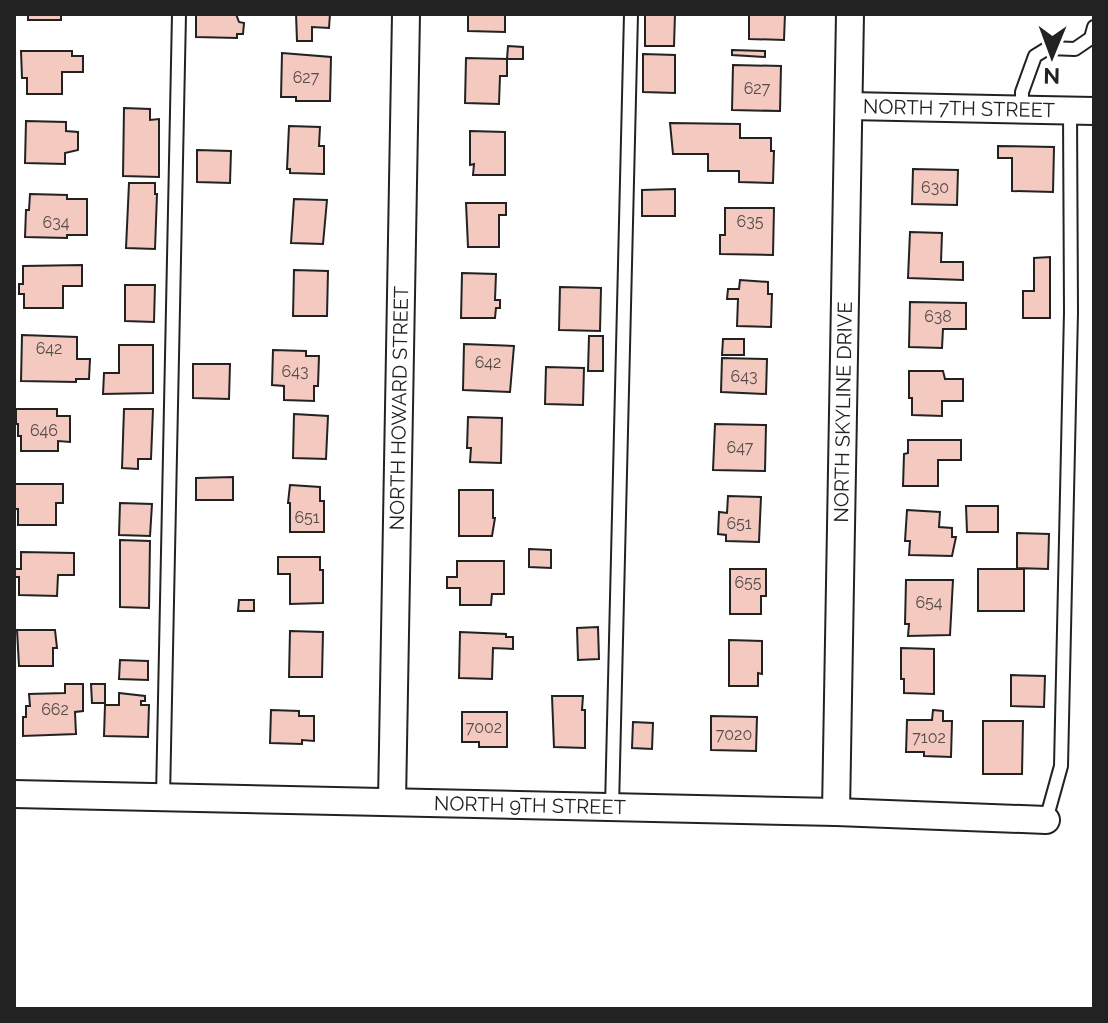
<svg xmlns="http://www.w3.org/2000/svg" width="1108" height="1023" viewBox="0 0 1108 1023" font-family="Raleway,sans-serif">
  <rect width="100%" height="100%" fill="#fff"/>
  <path fill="#f3c9c0" stroke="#222" stroke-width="2" d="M28,14H61V20H28Z
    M196,14H236L239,22L244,23L243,34H237V38L196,37Z
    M296,14H330L329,28L312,27V41H297Z
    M468,14H505V32L468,31Z
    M645,14H675L674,46H645Z
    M749,14H785L784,40L749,39Z
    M508,46L523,47V59H507Z
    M732,50L765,51V57L732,55Z
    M21,51H72V56H83V72H62V94H27V78H22Z
    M282,53L331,57L330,101H296V97H281Z
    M643,54L675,55V93L643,92Z
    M466,58L507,59V76H500L499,104L465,103Z
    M733,65L781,66L780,111L732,110Z
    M124,108L150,109V120L159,119V177L123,176Z
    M26,121L66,122V131L78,132V150L65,153V164L25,163Z
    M670,123L740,124V138H771V151H774L773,183L739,182V171H708V154H673Z
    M289,126L320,127L319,146H324V174L290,173V169H287Z
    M470,131L505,132V175H473L474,164L470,165Z
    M998,146L1054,147L1053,192L1012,191V158H998Z
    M197,150L231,151L230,183L197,182Z
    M913,169L958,170L957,205L912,204Z
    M129,183H155V194H157L155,249L126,248Z
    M675,189V216H642V190Z
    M30,194L67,195V199H87V235H67V238L25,237L26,210H29Z
    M294,199L327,200L323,244L291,243Z
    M466,203H506V215H499V247H468Z
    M725,208H774L773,255L720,254V235H725Z
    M910,232L942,233L941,262H963V280L908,278Z
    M1050,257V318H1023V291H1034V258Z
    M82,265V286H63V308H24V294H19V284H23V266Z
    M294,270L328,271L327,316H293Z
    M462,273L496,274L495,300H500V308H496L495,318H461Z
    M740,280L768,282V294H772L771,327L737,326L738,299H727L728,289H739Z
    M125,285H155L154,322L125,321Z
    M560,287L601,288L600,331L559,330Z
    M910,302L966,303V329H943L942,348L909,347Z
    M22,335L77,337V359H90L89,379H76V382L21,381Z
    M589,336H603V371H588Z
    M723,339H744V355H722Z
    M464,344L514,346L510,392L463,390Z
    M119,345H153V393L103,394L104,373H119Z
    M273,350L306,351V356H319L318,386H314V401L284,400V386L272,385Z
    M722,358L767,359L766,394L721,392Z
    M193,364H230L229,399L193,398Z
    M546,367L584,368L583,405L545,404Z
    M909,371H943L945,379H963V401H942V416L912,415V398H909Z
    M16,409H57V416H70V442L58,441V451H21V436H18V424H16Z
    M124,409H153L151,459H138V469L122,468Z
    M294,414L328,416L326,459L293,458Z
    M468,417L502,418L501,463L470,462L471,448H467Z
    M715,424L766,425L765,471L713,470Z
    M908,440H961V460H938V486H903L904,454L908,453Z
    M233,477V500H196V478Z
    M14,484H63V503H56V525H18V509H14Z
    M290,485L320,487V501H324V532H290V503H288Z
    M459,490H493V518H495L492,536H459Z
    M728,496L761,497L759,542L726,541V535L718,534L719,512L727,513Z
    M120,503L152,504L150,536L119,535Z
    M966,506H998V532H967Z
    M907,510L940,512L939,527L952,528V537H956L952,556L909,555L910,541H905Z
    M1017,533L1049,534L1048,569L1017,568Z
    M120,540L150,541L149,608L120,607Z
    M529,549L551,550V568L529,567Z
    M21,552L74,553V575H58L57,596L19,595V577H14V569H21Z
    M278,557H320V570H323V603L290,604V574H278Z
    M457,561H504V594H492L491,605H460V588H447V577H457Z
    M730,569H766V596H761V614H730Z
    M978,569H1024V611H978Z
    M906,580H953L950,635L908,636L909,624H905Z
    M239,600H254V611H238Z
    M598,627L599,659L578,660L577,628Z
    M17,630H55L57,648H53V666H19Z
    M290,631L323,632L322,677H289Z
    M460,632L506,634V637H513V649L493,648L492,679L459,678Z
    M729,640L762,641V674L758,673V686H729Z
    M901,648L934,649V694L904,693V679H901Z
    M120,660L148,661V680L119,679Z
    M1011,675L1045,676L1044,707L1011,706Z
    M65,684H83V711L75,712L76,734L23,736V717H26V706H30L29,694L65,693Z
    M91,684H105V703H92Z
    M119,693L145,696V701H141V705H149L148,737L104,736L105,705H119Z
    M552,696H583L582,710H585V748L554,747Z
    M271,710L299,711V716H314V741L302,740V744L270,743Z
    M933,710L943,711V721H952L951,757L924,756V752H906L907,720H932Z
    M462,712H507V747H479V742H462Z
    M711,716L757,717L756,751L711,750Z
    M983,721H1023L1022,774H983Z
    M633,722L653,723L652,749L632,748Z"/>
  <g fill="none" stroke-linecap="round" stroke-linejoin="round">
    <g stroke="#222" stroke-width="16">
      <path id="lane" d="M1022,110V92L1035,56L1048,48L1075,49L1091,38L1094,27
        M163,797L179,14
        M612,807L631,14
        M1046,820L1061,766L1071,312L1070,110"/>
    </g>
    <g stroke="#222" stroke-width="30">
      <g id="street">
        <path id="s1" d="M849,106L1094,111"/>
        <path id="s2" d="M14,794L836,812L1046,820"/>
        <path id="s3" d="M392,802L406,14"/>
        <path id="s4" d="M836,812L850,14"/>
      </g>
    </g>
    <use href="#lane" stroke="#fff" stroke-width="12"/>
    <use href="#street" stroke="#fff" stroke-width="26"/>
  </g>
  <g text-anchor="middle" stroke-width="6" stroke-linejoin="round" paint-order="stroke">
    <g font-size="16" fill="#564c4a">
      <text x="306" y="83">627</text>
      <text x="757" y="94">627</text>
      <text x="935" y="193">630</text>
      <text x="750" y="227">635</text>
      <text x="56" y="228">634</text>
      <text x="938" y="322">638</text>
      <text x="49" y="354">642</text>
      <text x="488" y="368">642</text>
      <text x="295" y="377">643</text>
      <text x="744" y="382">643</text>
      <text x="44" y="436">646</text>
      <text x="740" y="453">647</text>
      <text x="307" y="523">651</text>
      <text x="739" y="529">651</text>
      <text x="748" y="588">655</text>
      <text x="929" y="608">654</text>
      <text x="55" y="715">662</text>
      <text x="484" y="733">7002</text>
      <text x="734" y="740">7020</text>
      <text x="929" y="743">7102</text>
    </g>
    <g font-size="20" fill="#222" stroke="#fff">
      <text dy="7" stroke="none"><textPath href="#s1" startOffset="110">NORTH 7TH STREET</textPath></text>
      <text dy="7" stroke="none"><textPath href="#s3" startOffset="394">NORTH HOWARD STREET</textPath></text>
      <text dy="7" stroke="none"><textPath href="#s4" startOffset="400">NORTH SKYLINE DRIVE</textPath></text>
      <text dy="7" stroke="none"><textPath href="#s2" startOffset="516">NORTH 9TH STREET</textPath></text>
    </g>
  </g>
  <rect width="1108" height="1023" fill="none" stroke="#222222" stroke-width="32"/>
  <g transform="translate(1052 56) rotate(181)" stroke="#ffffff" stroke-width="6" paint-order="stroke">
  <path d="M0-6L14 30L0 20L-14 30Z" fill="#222222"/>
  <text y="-12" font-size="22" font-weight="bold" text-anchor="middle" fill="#222222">N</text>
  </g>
</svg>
